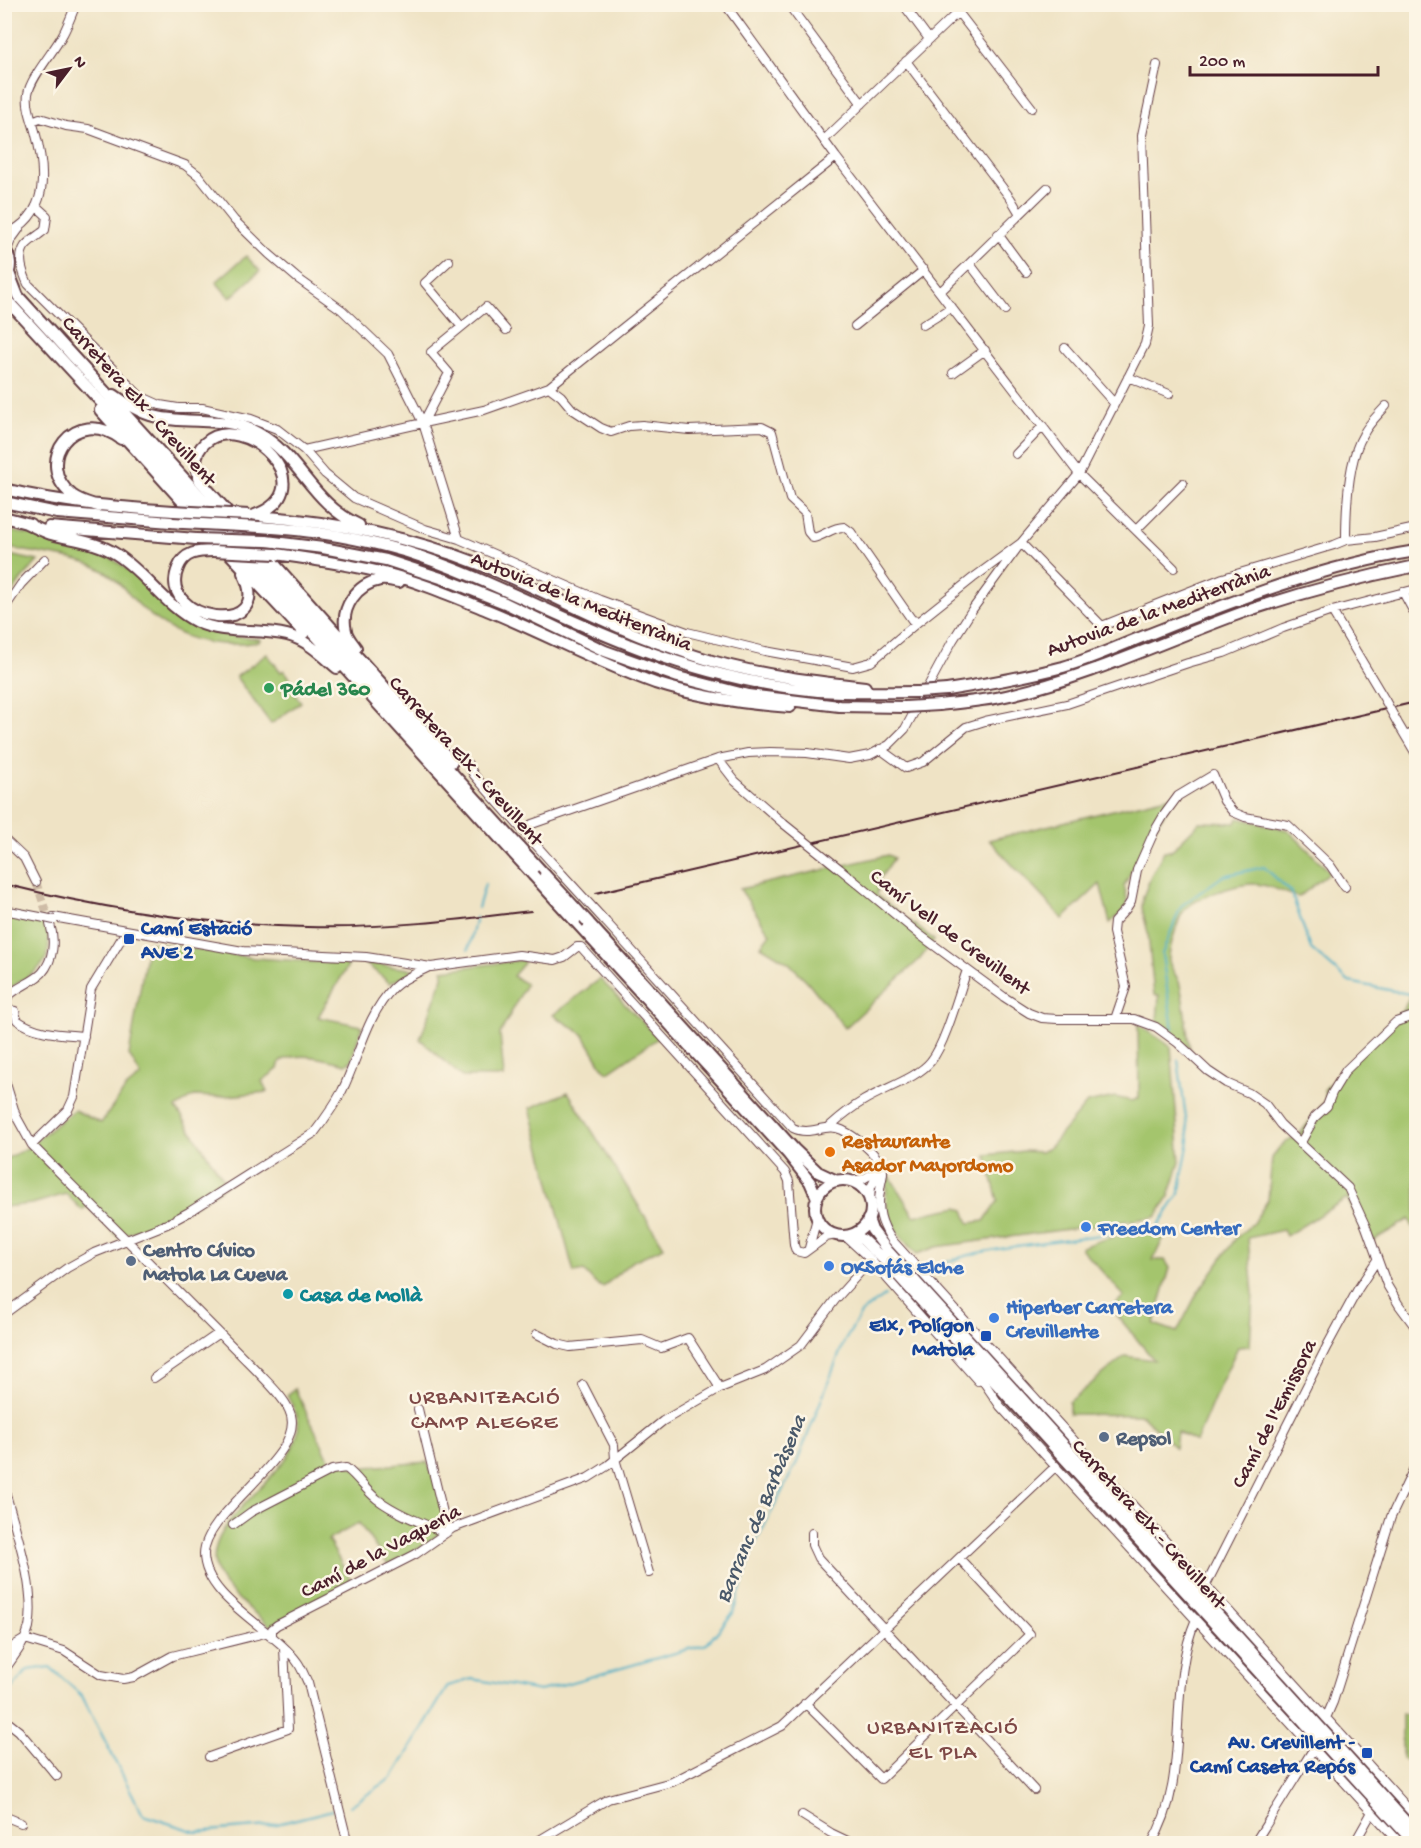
<svg xmlns="http://www.w3.org/2000/svg" width="1421" height="1848" viewBox="0 0 1421 1848" font-family="'Gochi Hand',sans-serif">
  <rect width="100%" height="100%" fill="#fcf5e5"/>
  <filter id="ink" filterUnits="userSpaceOnUse"><feTurbulence type="fractalNoise" baseFrequency=".0167" numOctaves="2"/><feDisplacementMap in="SourceGraphic" scale="12" xChannelSelector="R" yChannelSelector="G"/><feConvolveMatrix kernelMatrix="1 2 1 2 8 2 1 2 1" color-interpolation-filters="sRGB"/></filter>
  <filter id="wash" filterUnits="userSpaceOnUse"><feTurbulence type="fractalNoise" baseFrequency=".008" numOctaves="4" result="noise"/><feDisplacementMap in="SourceGraphic" scale="24" xChannelSelector="R" yChannelSelector="G"/><feGaussianBlur stdDeviation="1.35" result="paint"/><feColorMatrix in="noise" values="0 0 0 0 0 0 0 0 0 0 0 0 0 0 0 0 0 1.4 0 .05"/><feComposite in="paint" operator="in"/></filter>
  <g filter="url(#wash)">
    <rect width="100%" height="100%" fill="#efe3c5"/>
    <path fill="#a4c56d" stroke="#77724c" stroke-width="1.5" d="M246,256L260,271L230,298L216,282Z
      M5,530C38,537 77,539 107,556C125,565 138,580 153,594C188,629 212,635 260,639L259,642C209,650 172,638 137,603C126,592 117,578 104,571C77,556 35,554 5,547Z
      M4,554L38,561L21,580L11,595L5,587Z
      M267,654L281,672L284,670L296,686L292,690L301,702L271,724L236,677Z
      M1176,795L1147,840L1124,886C1131,908 1126,909 1110,923L1100,884L1063,919L989,840Z
      M1238,818L1288,830L1330,872L1299,897C1284,894 1270,884 1255,884C1239,883 1192,898 1183,912C1178,919 1168,952 1169,960C1170,969 1178,976 1180,985C1185,1006 1186,1028 1190,1049L1157,1021L1159,996L1154,995L1148,933L1142,908L1143,897L1152,874L1164,851H1171L1200,822L1236,823Z
      M888,855L894,858L879,880L877,895L934,940L920,959L845,1028L808,982L789,963L761,946L770,934L740,889Z
      M5,912L45,921C58,969 36,968 5,992Z
      M148,942L254,958L349,964L318,1017L362,1026L351,1061L346,1064C324,1059 302,1051 280,1061L278,1069L262,1081L267,1092L216,1097L194,1096L176,1108L224,1180L230,1182C198,1208 157,1223 118,1237L87,1206L82,1210L66,1194L32,1204L5,1207L4,1160L27,1148L74,1110L101,1123L126,1088L141,1076L129,1055Z
      M523,960L524,963L513,976L526,984L500,1034L504,1077H462L420,1039L443,977V970Z
      M365,963L416,970L390,983Z
      M600,979L658,1038L608,1072L603,1068L583,1034L553,1015Z
      M1416,981V1233L1409,1219L1368,1244L1347,1198L1286,1236L1283,1230L1248,1238L1253,1294L1250,1346L1238,1347L1219,1387L1196,1442L1177,1432L1175,1448L1142,1415L1069,1414V1402L1125,1356L1154,1360L1111,1308L1124,1296L1081,1248C1103,1236 1140,1232 1166,1233L1153,1260H1165L1170,1268L1154,1324L1177,1332L1198,1292L1236,1238L1253,1223L1268,1200L1272,1158L1278,1149L1290,1139L1298,1136L1326,1100L1324,1090L1366,1044L1404,1009Z
      M1138,1024L1171,1047L1180,1162L1169,1197L1156,1217L936,1247L917,1254C893,1231 880,1210 889,1175L914,1216L958,1207L964,1210L969,1223L984,1221L998,1201L986,1155L1024,1151L1041,1152L1049,1148L1087,1103L1115,1097L1132,1101L1139,1098Z
      M568,1092L664,1247L631,1262L603,1287L596,1284L584,1271L574,1273L530,1108Z
      M295,1389L332,1465L342,1463L355,1468L427,1462L453,1524L415,1551L388,1565L359,1523L328,1540L352,1582L270,1626C255,1613 222,1589 216,1570C199,1516 306,1473 298,1420C297,1412 290,1402 287,1395Z
      M1416,1695V1763L1402,1759V1714L1409,1716Z"/>
    <g fill="none" stroke-linecap="round" stroke-linejoin="round">
      <path stroke="#47adc6" stroke-width="2" d="M478,908L485,884
        M468,950L476,917
        M1173,1030L1162,954L1181,906L1223,876L1264,867L1291,892L1311,949L1349,982L1414,995L1416,994
        M934,1268C961,1254 993,1250 1023,1245C1068,1239 1112,1233 1156,1229L1179,1194L1189,1140L1178,1060
        M4,1697L28,1670L50,1667L82,1696L143,1815L196,1832L269,1826L333,1810
        M350,1806L393,1777L448,1686L472,1679L540,1691L707,1644L733,1613L755,1544L797,1462L844,1342L862,1312L885,1296"/>
    </g>
  </g>
  <g filter="url(#ink)">
    <g fill="none" stroke-linecap="round" stroke-linejoin="round">
      <path stroke="#cebca6" stroke-width="8" stroke-dasharray="8 4" stroke-linecap="butt" d="M36,882L50,923"/>
      <g stroke="#633c42" stroke-width="10">
        <path id="minor" d="M725,4L836,157L1079,474L1174,568
          M788,4L862,104
          M903,4L929,39
          M906,61L1011,199L1020,214
          M32,121L40,118L66,126L88,129L185,165L198,175L234,220L269,254L297,278L342,310L388,354L423,423
          M825,139L958,12L1032,108
          M36,206L47,216L45,230C39,235 30,240 25,246C17,258 23,273 28,284L140,396L160,405L178,408H202L251,419L277,429L304,450L423,423
          M998,234L1026,272
          M4,235C50,216 46,171 35,131C32,120 26,106 28,94C30,78 55,50 63,34C68,25 72,14 76,4
          M7,250L11,240L19,229
          M449,261L425,283L461,326
          M970,264L1005,310
          M941,291L1047,188
          M923,325L952,307
          M855,326L924,270
          M1065,348L1114,403
          M953,373L985,350
          M1128,377L1169,394
          M549,387L836,157
          M423,423L449,373L431,352L486,307L506,330
          M304,450L325,474L354,498L425,529L459,539
          M1016,454L1043,426
          M1136,530L1183,483
          M1346,540L1375,537L1416,528
          M1021,543L1102,626L1223,578L1334,545L1346,540C1346,511 1348,460 1363,435C1368,424 1378,415 1386,406
          M1403,592L1416,616
          M4,609L21,584L45,559
          M1332,611L1385,700
          M919,621L871,662L853,667L765,651L687,632L600,600L459,539L423,423L484,410L549,387L561,396L572,409L601,428L611,432L629,426L642,425L689,430L762,427L772,432L790,499L805,513L808,532L813,538C824,536 832,527 844,527L851,532L912,620L919,621L973,578L1021,543
          M1397,722L1416,754
          M1406,736L1416,731
          M880,749L906,768L923,762L966,727L985,721L1067,704L1188,663L1224,653L1283,628L1332,611L1416,589
          M718,759L735,781L784,824
          M468,764L474,775L493,797L562,874
          M523,830L532,824L718,759L748,753L770,752L807,753L849,759L870,755L889,745L905,729L953,640L972,610L1021,543L1079,474L1145,344L1149,326L1142,135L1157,65
          M4,839L24,858L36,882
          M840,869L920,935L1004,997L1029,1013L1042,1018L1057,1019H1134L1156,1027L1178,1043L1208,1071L1226,1083L1249,1093L1265,1104L1280,1124L1348,1188L1366,1227L1387,1285L1399,1305L1416,1328
          M4,910L45,918
          M53,917L243,951L366,957L431,967L519,955L555,960L564,957L577,947H581L785,1172L789,1181L794,1245L796,1251L804,1253L826,1237L836,1235
          M606,922L793,1128C811,1137 825,1122 842,1130C855,1136 883,1158 883,1172C883,1178 880,1185 880,1191C877,1210 881,1223 891,1239L1416,1817
          M4,1001C14,987 31,984 42,973C54,959 55,940 50,924
          M4,1009L15,1011L17,1020C36,1034 61,1034 84,1036
          M1115,1019L1126,987L1113,932L1114,922L1126,909L1131,901L1137,870L1154,832L1164,815L1178,796L1213,775L1224,801L1233,812L1245,817L1288,825L1330,865L1345,887
          M4,1077L16,1116L32,1145L257,1371C268,1383 282,1395 289,1410C311,1454 204,1510 204,1554C204,1599 275,1629 298,1663C302,1669 305,1677 308,1683L348,1844
          M830,1126C840,1117 851,1108 863,1101C882,1089 918,1078 931,1061C945,1044 959,993 967,970
          M1300,1144L1315,1117L1327,1106L1332,1093L1346,1070L1396,1022L1416,1015
          M32,1145L68,1110L74,1097L91,989L126,931
          M851,1181L863,1179L879,1170
          M870,1200L871,1187L881,1168
          M845,1236L868,1257L978,1381
          M809,1248L817,1218
          M4,1314L67,1268L94,1253L167,1224L189,1212L314,1133C324,1120 334,1106 342,1091C359,1057 366,1016 393,988C403,978 417,973 429,967
          M537,1334L557,1344L570,1347L642,1340L661,1348L688,1338L720,1388
          M968,1359L1000,1406L1401,1844
          M154,1378L219,1333
          M583,1385L614,1445L615,1459L649,1573
          M418,1409L444,1517L450,1530
          M4,1487C14,1526 37,1588 29,1627C25,1644 13,1657 4,1671
          M233,1525L251,1512L332,1470L346,1468C359,1478 365,1490 377,1499C397,1514 422,1523 446,1533
          M812,1533V1545L818,1558L1034,1790
          M1206,1585L1327,1346L1358,1289L1377,1260
          M272,1638V1629L277,1625L416,1554L453,1528L588,1478L607,1466L663,1421L720,1388L765,1370L801,1345L835,1300L871,1260
          M4,1657L15,1645L25,1639L64,1651L101,1675L123,1679L134,1677L172,1656L265,1633
          M805,1703L881,1779L1030,1634L959,1558
          M1326,1718L1333,1702L1391,1517L1416,1464
          M4,1719L19,1731L57,1776
          M209,1757L288,1729L284,1648
          M802,1815L831,1833L854,1844
          M4,1816L21,1823
          M533,1844L608,1799L672,1782L782,1726L1056,1466
          M1151,1844C1193,1775 1165,1691 1196,1619
          M1254,1844L1314,1748
          M1354,1844L1372,1812"/>
      </g>
      <g stroke="#633c42" stroke-width="14">
        <path id="highway" d="M4,248C11,257 12,268 6,278
          M9,273L18,296L545,875
          M4,297L280,596L533,875
          M114,395C125,403 137,411 150,415C185,426 225,414 258,433C300,456 311,503 359,525
          M100,410L229,553L304,633
          M4,489C62,503 114,507 173,511
          M4,502L57,513L183,523
          M98,506C89,503 80,501 72,495C32,463 74,404 121,439
          M255,515C328,488 242,408 205,443C193,454 195,467 200,481L452,762
          M258,516C334,522 408,536 479,564C530,584 578,610 628,631C650,641 673,648 696,656C750,674 809,681 865,687
          M4,517L30,524
          M26,523C34,527 42,531 51,534C73,540 96,541 116,554C146,573 165,606 197,622C225,635 258,628 287,635C307,640 322,655 337,668
          M49,527L196,539
          M260,527C309,530 359,538 407,552C489,578 565,622 646,651C701,671 759,686 818,691C851,693 884,692 918,692
          M266,541L323,548L386,560L447,580L505,603L605,651L678,677L748,695L839,706L905,707
          M213,551C198,551 184,552 178,568C155,622 278,640 243,573
          M276,554C312,559 349,564 384,573C418,581 455,597 487,610C544,633 598,663 655,683C699,697 745,704 790,707
          M356,648C352,642 347,637 346,631C340,608 357,584 380,580C386,579 393,581 399,582
          M947,690C986,684 1025,677 1063,667C1094,658 1123,644 1152,633C1238,599 1325,565 1416,551
          M939,705C962,702 987,701 1010,695C1091,676 1164,641 1241,613C1299,593 1357,578 1416,566
          M575,921L788,1154L810,1182L817,1198
          M588,922L794,1149L818,1172L837,1181
          M815 1208a28 28 0 1 1 56 0a28 28 0 1 1-56 0Z
          M868,1219L872,1230L887,1250L1416,1833
          M851,1235L863,1240L883,1259L1415,1844"/>
      </g>
      <use href="#minor" stroke="#fff" stroke-width="8"/>
      <use href="#highway" stroke="#fff" stroke-width="10"/>
      <path stroke="#4a1f2b" stroke-width="2" d="M4,884C104,909 205,925 307,927C382,929 457,920 531,911
        M596,893L1416,702"/>
      <g stroke="#633c42" stroke-width="10" stroke-linecap="butt">
        <path id="minor-bridge" d="M1385,700L1397,722
          M784,824L840,869
          M562,874L606,922
          M45,918L54,920"/>
      </g>
      <g stroke="#633c42" stroke-width="14" stroke-linecap="butt">
        <path id="highway-bridge" d="M173,511L249,515
          M183,523L260,527
          M196,539L266,541
          M213,551L276,554
          M918,692L947,690
          M905,707L939,705
          M533,875L575,921
          M545,875L588,922"/>
      </g>
      <use href="#minor-bridge" stroke="#fff" stroke-width="8"/>
      <use href="#highway-bridge" stroke="#fff" stroke-width="10"/>
    </g>
  </g>
  <circle fill="#2e9e5b" stroke="#fcf5e5" stroke-width="2" cx="269" cy="688" r="6"/>
  <g fill="#1a4fb4" stroke="#fcf5e5" stroke-width="2">
    <rect x="123" y="933" width="12" height="12" rx="3"/>
    <rect x="980" y="1330" width="12" height="12" rx="3"/>
    <rect x="1361" y="1747" width="12" height="12" rx="3"/>
  </g>
  <circle fill="#e8710a" stroke="#fcf5e5" stroke-width="2" cx="830" cy="1152" r="6"/>
  <g fill="#3f7fe0" stroke="#fcf5e5" stroke-width="2">
    <circle cx="1086" cy="1227" r="6"/>
    <circle cx="829" cy="1266" r="6"/>
    <circle cx="994" cy="1318" r="6"/>
  </g>
  <g fill="#5c6f8a" stroke="#fcf5e5" stroke-width="2">
    <circle cx="131" cy="1261" r="6"/>
    <circle cx="1104" cy="1437" r="6"/>
  </g>
  <circle fill="#0f9aa8" stroke="#fcf5e5" stroke-width="2" cx="288" cy="1294" r="6"/>
  <g text-anchor="middle" stroke-width="5" stroke-linejoin="round" paint-order="stroke">
    <g font-size="21" fill="#4a1f2b" stroke="#fcf5e5">
      <text transform="translate(140 400) rotate(48)" y="7">Carretera Elx - Crevillent</text>
      <text transform="translate(582 600) rotate(22)" y="7">Autovia de la Mediterrània</text>
      <text transform="translate(1158 609) rotate(-20)" y="7">Autovia de la Mediterrània</text>
      <text transform="translate(467 760) rotate(48)" y="7">Carretera Elx - Crevillent</text>
      <text transform="translate(951 931) rotate(37)" y="7">Camí Vell de Crevillent</text>
      <text transform="translate(1273 1413) rotate(-63)" y="7">Camí de l'Emissora</text>
      <text transform="translate(1150 1523) rotate(48)" y="7">Carretera Elx - Crevillent</text>
      <text transform="translate(380 1550) rotate(-28)" y="7">Camí de la Vaqueria</text>
    </g>
    <g font-size="21" font-weight="bold" fill="#27864d" stroke="#fcf5e5" text-anchor="start">
      <text x="281" y="695">Pádel 360</text>
    </g>
    <g font-size="21" font-weight="bold" fill="#164399" stroke="#fcf5e5" text-anchor="end">
      <text x="141" y="934" text-anchor="start">Camí Estació<tspan x="141" dy="24">AVE 2</tspan></text>
      <text x="974" y="1331">Elx, Polígon<tspan x="974" dy="24">Matola</tspan></text>
      <text x="1355" y="1748">Av. Crevillent -<tspan x="1355" dy="24">Camí Caseta Repós</tspan></text>
    </g>
    <g font-size="21" font-weight="bold" fill="#c56008" stroke="#fcf5e5" text-anchor="start">
      <text x="842" y="1147">Restaurante<tspan x="842" dy="24">Asador Mayordomo</tspan></text>
    </g>
    <g font-size="21" font-weight="bold" fill="#366cbe" stroke="#fcf5e5" text-anchor="start">
      <text x="1098" y="1234">Freedom Center</text>
      <text x="841" y="1273">OKSofás Elche</text>
      <text x="1006" y="1313">Hiperber Carretera<tspan x="1006" dy="24">Crevillente</tspan></text>
    </g>
    <g font-size="21" font-weight="bold" fill="#4e5e75" stroke="#fcf5e5" text-anchor="start">
      <text x="143" y="1256">Centro Cívico<tspan x="143" dy="24">Matola La Cueva</tspan></text>
      <text x="1116" y="1444">Repsol</text>
    </g>
    <g font-size="21" font-weight="bold" fill="#0d838f" stroke="#fcf5e5" text-anchor="start">
      <text x="300" y="1301">Casa de Mollà</text>
    </g>
    <g font-size="22" letter-spacing="1.5" fill="#7e4846" stroke="#fcf5e5">
      <text x="485" y="1403">URBANITZACIÓ<tspan x="485" dy="25">CAMP ALEGRE</tspan></text>
      <text x="943" y="1733">URBANITZACIÓ<tspan x="943" dy="25">EL PLA</tspan></text>
    </g>
    <g font-size="22" font-style="italic" fill="#495869" stroke="#fcf5e5">
      <text transform="translate(759 1508) rotate(-67)" y="8">Barranc de Barbàsena</text>
    </g>
  </g>
  <rect width="1421" height="1848" fill="none" stroke="#fcf5e5" stroke-width="24"/>
  <g transform="translate(69 69) rotate(58)" stroke="#fcf5e5" stroke-width="4.5" paint-order="stroke">
  <path d="M0-4.5L10 22L0 15L-10 22Z" fill="#4a1f2b"/>
  <text y="-9" font-size="16" font-weight="bold" text-anchor="middle" fill="#4a1f2b">N</text>
  </g>
  <path d="M1190 66v9h188v-9" fill="none" stroke="#4a1f2b" stroke-width="3"/>
  <text x="1199" y="66" font-size="18" fill="#4a1f2b" stroke="#fcf5e5" stroke-width="4.5" paint-order="stroke">200 m</text>
</svg>
